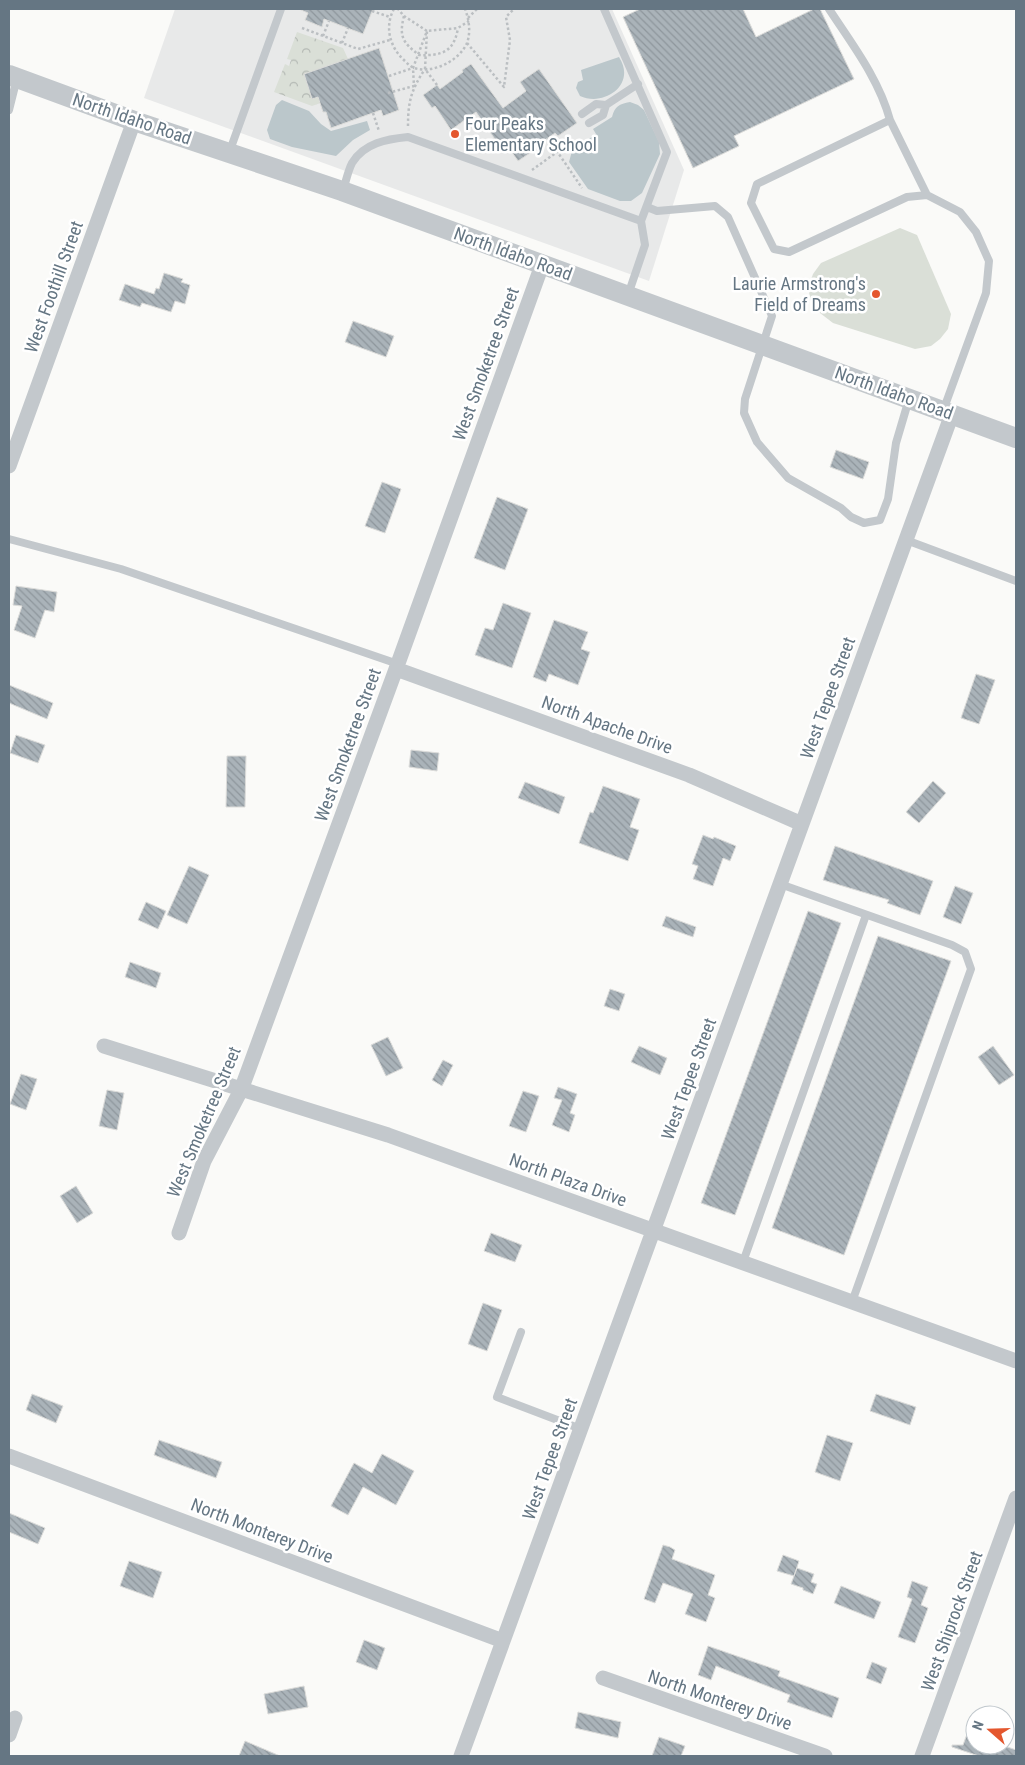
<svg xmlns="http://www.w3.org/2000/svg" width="1025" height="1765" viewBox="0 0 1025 1765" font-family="'Roboto Condensed',sans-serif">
  <defs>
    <pattern id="park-crowns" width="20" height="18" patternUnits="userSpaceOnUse" patternTransform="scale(1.25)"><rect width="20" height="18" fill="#dadfd7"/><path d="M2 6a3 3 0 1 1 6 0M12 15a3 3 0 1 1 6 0" fill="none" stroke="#b4b9b4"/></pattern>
    <pattern id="building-back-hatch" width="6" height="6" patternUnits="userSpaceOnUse" patternTransform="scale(1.25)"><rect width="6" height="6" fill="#aab3b9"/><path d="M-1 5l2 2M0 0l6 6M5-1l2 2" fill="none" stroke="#8e969c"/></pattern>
  </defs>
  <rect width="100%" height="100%" fill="#fafaf8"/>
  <path fill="#e8e9e9" d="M175,9H612L684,170L649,281L144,98Z"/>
  <path fill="#dadfd7" d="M900,228L917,235L951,314L948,329L940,339L931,346L915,349L833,323L820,313L811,301L808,288L813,274L821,263Z"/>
  <path fill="url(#park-crowns)" d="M297,32L343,48L348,59L304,74L312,98L320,96L323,102L312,106L274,92L285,64L289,66L291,60L287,59Z"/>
  <path fill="#bbc7cb" d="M619,57C637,85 604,107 580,96L576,88L578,82L583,80L581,70Z
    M282,100L309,111L321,124L331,131L367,121L370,130L353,140L336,156L292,147L270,139L267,130L276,105Z
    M630,102L638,105L644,110L659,142L660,154L642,193L631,201H620L588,189L569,162L572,151L596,134L593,129L612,117C615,106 619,104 630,102Z"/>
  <path fill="url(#building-back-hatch)" stroke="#dcdcda" d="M299,9H373L363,34L324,19L322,27L305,20L308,13Z
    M640,9H743L756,37L814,9H820L854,79L734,136L739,146L693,168L623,17Z
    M379,48L399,110L383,116L381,110L331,128L326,112H323L318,97L312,99L304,74Z
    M471,64L503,108L526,91L520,82L539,69L577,123L558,136L555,133L532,149L533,151L518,161L504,141L499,145L476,112L451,130L435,106L432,108L423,95L437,85L440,89L463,72L462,70Z
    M164,273L183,279L181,282L190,285L185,304L175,301L171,312L142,303L140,307L119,300L125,284L154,294L156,288L159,289Z
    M353,321L394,336L386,357L345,342Z
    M836,450L869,462L863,479L830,467Z
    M382,482L401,489L385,533L365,526Z
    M497,497L528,509L505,570L474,558Z
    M16,586L57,592L54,612L45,610L35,638L14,630L22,606L13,605Z
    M503,603L531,613L512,668L475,655L485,628L493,630Z
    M554,620L588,632L581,649L590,652L578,685L549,674L546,682L533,677Z
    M976,674L995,680L979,724L961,718Z
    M9,685L53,703L47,719L9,703Z
    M16,735L45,745L38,763L10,753Z
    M411,750L439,753L437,771L409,767Z
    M227,756H246L245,807H226Z
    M933,781L946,793L919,823L906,812Z
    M525,782L565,797L559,814L518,798Z
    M603,786L640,799L630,827L639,830L628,861L579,843L590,812L593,813Z
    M703,835L713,839L714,837L736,846L730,861L723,858L713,886L693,879L698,866L692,864Z
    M835,846L933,881L920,915L887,903L889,900L823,880Z
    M189,866L209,875L187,924L167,915Z
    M955,886L973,893L961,924L943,917Z
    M146,902L166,911L158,929L138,920Z
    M808,911L841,923L735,1215L701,1203Z
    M666,916L696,927L693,937L662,926Z
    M878,936L951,961L844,1255L772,1228Z
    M130,962L161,973L156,988L125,977Z
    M610,989L625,994L619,1011L604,1006Z
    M388,1037L403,1068L386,1076L371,1045Z
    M639,1046L667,1058L660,1075L631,1062Z
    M993,1046L1014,1075L999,1085L978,1057Z
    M443,1060L453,1065L442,1086L432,1080Z
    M21,1074L37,1079L26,1110L10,1104Z
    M558,1087L577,1094L570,1113L575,1115L569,1132L552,1125L562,1100L554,1098Z
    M107,1090L124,1093L117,1130L99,1126Z
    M523,1091L539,1096L526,1132L509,1126Z
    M76,1186L93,1213L77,1223L60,1196Z
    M491,1233L522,1245L515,1262L484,1251Z
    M483,1303L502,1310L487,1351L468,1344Z
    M32,1394L63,1406L56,1423L26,1410Z
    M876,1394L916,1407L910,1425L870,1411Z
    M827,1435L853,1443L840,1481L815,1472Z
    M159,1440L222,1462L216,1478L154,1455Z
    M382,1454L414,1471L396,1505L363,1487L348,1515L331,1506L354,1463L372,1473Z
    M9,1513L45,1528L38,1544L9,1532Z
    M663,1545L670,1547L675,1550L672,1559L715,1575L708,1595L715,1598L706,1622L685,1614L693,1594L663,1583L655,1603L644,1599Z
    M783,1555L799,1561L794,1576L797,1568L814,1574L811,1582L817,1584L813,1594L803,1590V1588L791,1584L794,1576L777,1571Z
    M129,1561L162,1572L153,1598L120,1586Z
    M912,1581L928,1587L921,1605L928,1608L915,1643L898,1637L912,1599L907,1597Z
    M841,1586L881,1602L874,1619L834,1603Z
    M364,1640L385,1648L377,1670L356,1662Z
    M708,1646L780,1671L778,1676L839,1698L832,1718L787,1702L790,1695L716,1666L711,1680L698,1675Z
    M872,1662L887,1668L881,1684L866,1678Z
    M304,1686L308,1707L268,1714L264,1694Z
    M578,1712L621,1722L618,1738L575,1728Z
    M974,1715H975V1745H1002L1016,1750V1756H979L952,1747V1745H963Z
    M659,1737L685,1746L681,1756H652Z
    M245,1741L280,1756H239Z"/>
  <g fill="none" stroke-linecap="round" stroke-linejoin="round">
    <path stroke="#bbbfc2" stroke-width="2.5" stroke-dasharray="2.5 2.5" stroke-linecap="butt" d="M394,9C384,27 390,48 405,61C408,64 411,67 414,68C433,74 459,61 467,43C471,32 469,19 465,9
      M372,11L390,17
      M404,16C399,36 402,42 419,55C442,56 454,52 458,28
      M468,18L477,9
      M302,28L358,49L390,40
      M323,36L329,21
      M342,43L348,28
      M467,43L504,87L510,40L506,17L514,9
      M389,76L413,68L427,31L404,16L398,9
      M437,85L425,69L427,31L458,28L469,21
      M388,93L414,86L413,68
      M373,113L379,131
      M408,126C408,102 411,90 425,69
      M548,138L582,188
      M532,170L557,152"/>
    <path stroke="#c3c8cc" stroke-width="8" d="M604,9L667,152L641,221
      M829,9C852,44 879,79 890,120
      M9,110L17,78
      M582,114L596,104L606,105
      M589,123L603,115L606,105L638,84
      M229,153L281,9
      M343,190C346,181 348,171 352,163C364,143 387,139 408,137L641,221L645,245L628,295
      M927,195L890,120L757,184L751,203L774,249L789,252L907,197L927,195L960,212L976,232L989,261L986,293L943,411
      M647,207L657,211L715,206L728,217L772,316L745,399L744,413L757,442L788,478L841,508L851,517L864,523L880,520L888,499L896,443L909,399
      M9,539L121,569L398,664
      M906,540L1016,581
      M780,884L952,945L965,952L971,969L852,1302
      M743,1262L866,915
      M521,1332L497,1397L581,1429"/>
    <path stroke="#c3c8cc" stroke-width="15" d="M9,466L134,121
      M396,669L689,775L802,824
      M104,1046L388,1135L1016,1361
      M179,1233L204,1161L241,1090L396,669L542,265
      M9,1456L503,1641
      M603,1678L825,1756
      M9,1735L15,1718
      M461,1756L952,414
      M922,1756L1016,1498"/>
    <path stroke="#c3c8cc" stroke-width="20" d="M9,75L134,121L342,191L1016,438"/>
  </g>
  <g fill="#e4572e" stroke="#fff" stroke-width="2">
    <circle cx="455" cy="134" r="5"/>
    <circle cx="876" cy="294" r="5"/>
  </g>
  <g text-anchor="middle" stroke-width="5" stroke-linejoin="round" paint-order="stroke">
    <g font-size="18" fill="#657683" stroke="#fff">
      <text transform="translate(132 119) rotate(19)" y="6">North Idaho Road</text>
      <text transform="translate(513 254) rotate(20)" y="6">North Idaho Road</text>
      <text transform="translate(54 287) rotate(-70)" y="6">West Foothill Street</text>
      <text transform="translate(486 364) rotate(-70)" y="6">West Smoketree Street</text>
      <text transform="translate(894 393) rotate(20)" y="6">North Idaho Road</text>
      <text transform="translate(828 698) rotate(-70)" y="6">West Tepee Street</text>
      <text transform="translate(607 725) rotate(20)" y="6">North Apache Drive</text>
      <text transform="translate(348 745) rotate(-70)" y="6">West Smoketree Street</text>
      <text transform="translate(689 1079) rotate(-70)" y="6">West Tepee Street</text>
      <text transform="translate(204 1122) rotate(-67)" y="6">West Smoketree Street</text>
      <text transform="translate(568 1180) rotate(20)" y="6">North Plaza Drive</text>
      <text transform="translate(550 1459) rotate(-70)" y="6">West Tepee Street</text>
      <text transform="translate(262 1531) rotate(21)" y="6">North Monterey Drive</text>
      <text transform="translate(952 1621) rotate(-70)" y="6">West Shiprock Street</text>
      <text transform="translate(720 1700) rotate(19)" y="6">North Monterey Drive</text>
    </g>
    <g font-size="18" fill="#657683" stroke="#fff" text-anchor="start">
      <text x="465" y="130">Four Peaks<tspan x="465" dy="21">Elementary School</tspan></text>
      <text x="866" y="290" text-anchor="end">Laurie Armstrong's<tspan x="866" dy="21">Field of Dreams</tspan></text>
    </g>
  </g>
  <rect width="1025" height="1765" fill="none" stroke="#657683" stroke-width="20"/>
  <g transform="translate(990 1730) rotate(290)"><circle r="24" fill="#ffffff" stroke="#c1c8cd"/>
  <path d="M0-4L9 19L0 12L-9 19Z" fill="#e4572e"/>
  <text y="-8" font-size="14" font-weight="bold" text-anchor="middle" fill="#657683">N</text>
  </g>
</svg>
